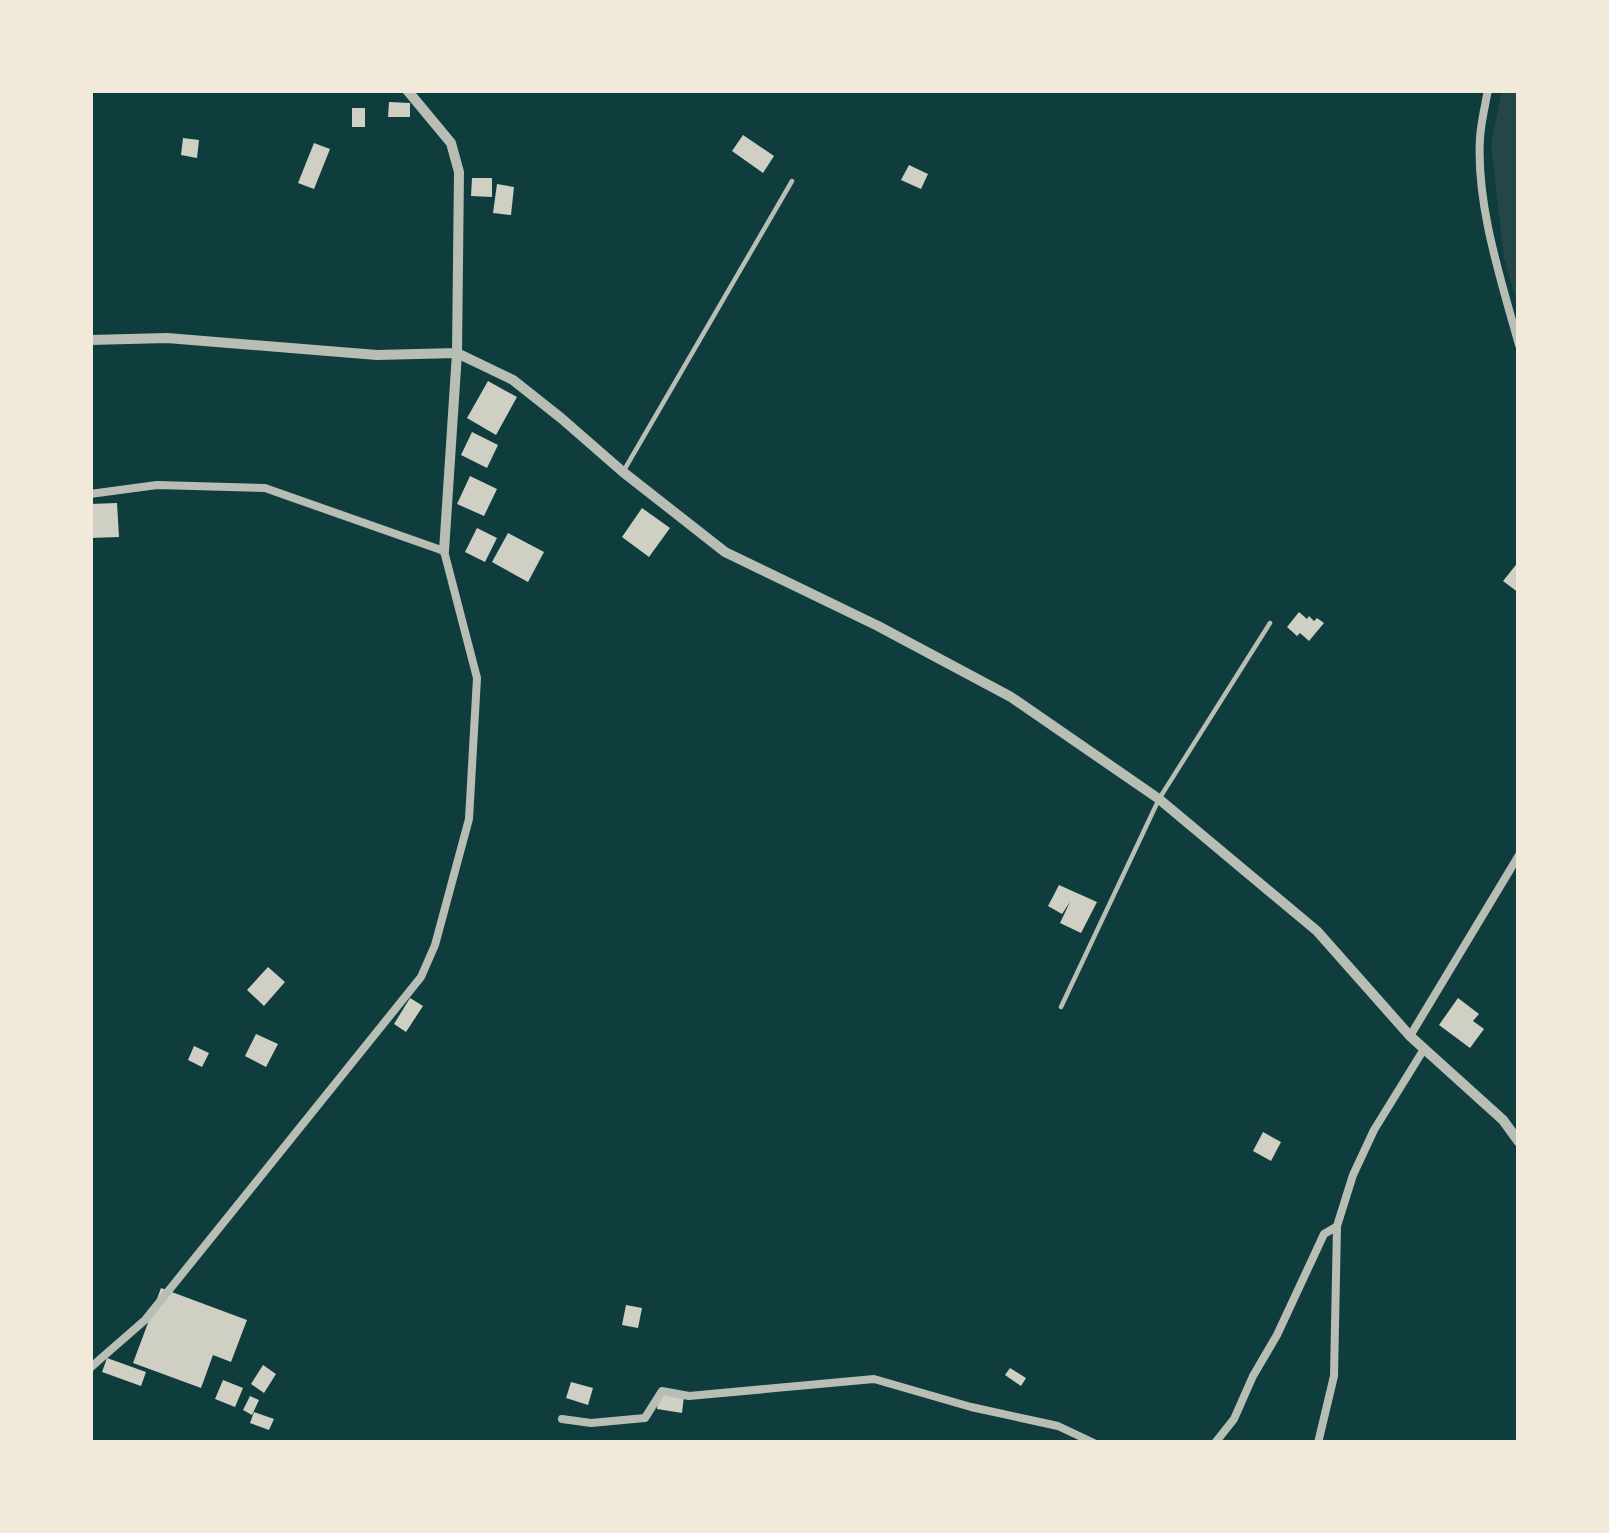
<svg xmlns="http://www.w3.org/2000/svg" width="1609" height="1533" viewBox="0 0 1609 1533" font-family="'Alegreya Sans',sans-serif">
  <rect width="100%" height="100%" fill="#0f3d3e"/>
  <path fill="#244646" d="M1502,90H1519V309L1504,258L1491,144Z"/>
  <path fill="#cfcfc3" d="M389,102L410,103V117H388Z
    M352,108H365V127H352Z
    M743,135L774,156L763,173L732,151Z
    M183,138L199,140L197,158L181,155Z
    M314,143L330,149L314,189L298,183Z
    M909,165L928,174L921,189L901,180Z
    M472,178H492V197L471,196Z
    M497,184L514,187L511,215L493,213Z
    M488,381L517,397L496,435L467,418Z
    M472,432L498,445L487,468L461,455Z
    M470,476L497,489L484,516L457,504Z
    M117,503L119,537L90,538V504Z
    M642,508L670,528L649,557L622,537Z
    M477,528L497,538L485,562L465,552Z
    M508,533L544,552L528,582L492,562Z
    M1519,561V593L1503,581Z
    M1299,612L1307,619L1309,616L1314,621L1317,618L1324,623L1309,641L1300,633L1297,636L1287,627Z
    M1059,885L1097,902L1081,933L1060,923L1070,902L1062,914L1048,906Z
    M268,967L285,982L264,1006L247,990Z
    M410,998L423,1006L406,1032L394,1024Z
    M1458,998L1479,1014L1473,1021L1484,1029L1470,1048L1439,1025Z
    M256,1034L278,1044L266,1067L245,1056Z
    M194,1046L209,1053L202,1067L188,1060Z
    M1263,1132L1281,1142L1271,1161L1253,1151Z
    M161,1288L247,1320L231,1362L213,1355L201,1388L133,1363Z
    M626,1305L642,1308L638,1328L622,1325Z
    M107,1358L146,1372L141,1386L102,1372Z
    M263,1365L276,1374L264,1393L251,1384Z
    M1010,1368L1026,1378L1021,1386L1005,1375Z
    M223,1380L243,1388L235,1407L215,1399Z
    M571,1382L593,1388L588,1405L566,1398Z
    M659,1392L684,1396L682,1413L657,1409Z
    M250,1396L259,1400L252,1415L243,1410Z
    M254,1412L274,1419L269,1430L250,1423Z"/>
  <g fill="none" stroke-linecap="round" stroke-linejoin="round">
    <path stroke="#b8beb3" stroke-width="4.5" d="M623,472L792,181
      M1061,1007L1159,799L1270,623"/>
    <path stroke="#b8beb3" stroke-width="8" d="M1488,90C1485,106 1481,122 1480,138C1476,205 1501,280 1519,345
      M90,494L157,485L265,488L444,551L477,678L469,819L435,945L421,977L145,1320L90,1368
      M1410,1036L1519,855
      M562,1419L591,1423L645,1418L662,1391L689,1396L874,1379L971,1407L1058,1426L1094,1443
      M1215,1443L1234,1419L1253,1376L1277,1335L1324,1234L1336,1227
      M1318,1443L1334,1376L1337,1226L1353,1175L1374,1130L1424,1049"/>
    <path stroke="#b8beb3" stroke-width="10" d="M407,90L451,143L459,172L457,353L444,551
      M90,340L167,338L377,355L457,353L513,380L561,418L623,472L725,552L878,626L1011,697L1159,799L1317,931L1410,1036L1503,1120L1519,1142"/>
  </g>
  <rect width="1609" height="1533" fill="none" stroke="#f1e9da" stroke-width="186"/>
</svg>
